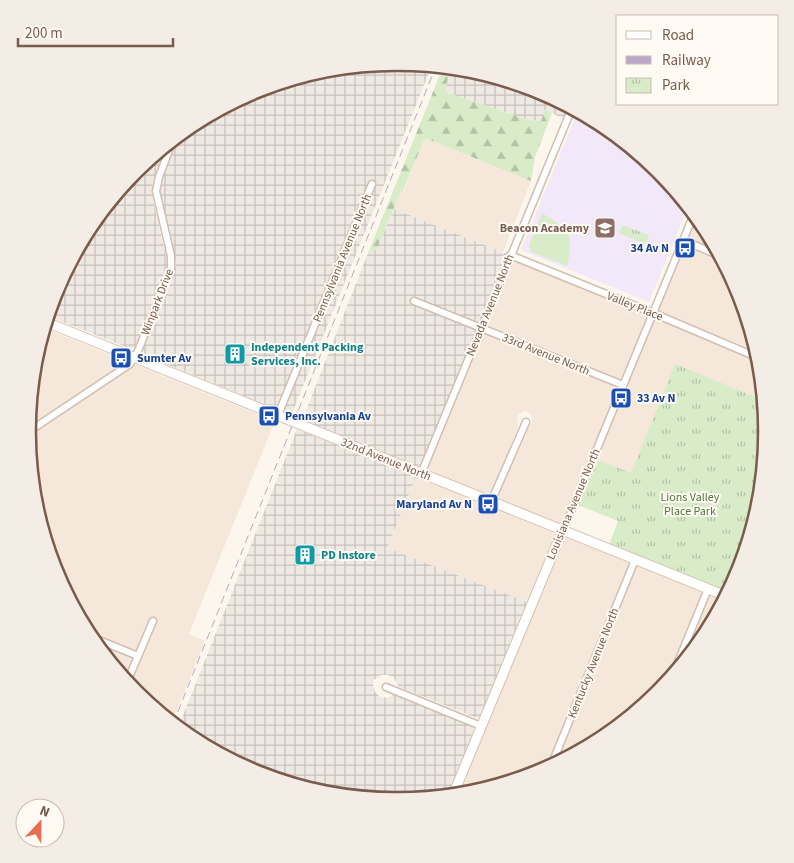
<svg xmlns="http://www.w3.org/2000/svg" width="794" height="863" viewBox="0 0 794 863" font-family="'Source Sans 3',sans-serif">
  <defs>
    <pattern id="industrial-grid" width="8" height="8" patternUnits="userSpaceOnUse" patternTransform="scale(1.25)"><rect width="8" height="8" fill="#efe9e4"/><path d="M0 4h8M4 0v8" fill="none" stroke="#c7c0bb"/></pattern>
    <pattern id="forest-firs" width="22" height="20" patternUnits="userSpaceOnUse" patternTransform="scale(1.25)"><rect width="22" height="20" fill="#d8ecc9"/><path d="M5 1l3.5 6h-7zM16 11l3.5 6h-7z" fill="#b4c2a5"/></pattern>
    <pattern id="park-tufts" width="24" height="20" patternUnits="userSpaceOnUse" patternTransform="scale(1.25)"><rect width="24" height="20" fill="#d8ecc9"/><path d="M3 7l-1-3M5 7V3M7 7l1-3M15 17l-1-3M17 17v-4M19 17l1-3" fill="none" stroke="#b4c2a5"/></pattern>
  </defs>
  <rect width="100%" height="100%" fill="#fdf6ec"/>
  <path fill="#f5e8da" d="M425,138L531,181L503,252L394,209L401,190L404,191Z
    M697,217L704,226L717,250L690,239L689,238Z
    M685,246L722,260L738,290L757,351L660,312L659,307L683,247Z
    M514,261L646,313L648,317L623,377L618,379L489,328L488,326V322Z
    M655,319H657L759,360L763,400L675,365L631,474L596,459Z
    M44,328L275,421L189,634L205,641L172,722L136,693L130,686L156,621L150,619L138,648L135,650L87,632L56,573L35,503L28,431L35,359Z
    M487,333L617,387L618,389L563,524L561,526L497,500V498L525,430L532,423V416L530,413L525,411L520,413L518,416L517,419L518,427L491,496L489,497L428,472L427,469L482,335Z
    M416,477L552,532L555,537L527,602L387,548Z
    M567,536L628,561L629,565L546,769L538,773L469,794L459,795V792L564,538Z
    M641,566L701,590L702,592L665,685L658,693L602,739L555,764L636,567Z
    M710,595H712L724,600L704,637L680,667Z
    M94,642L130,656L131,658L132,661L125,679Z"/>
  <path fill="url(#industrial-grid)" d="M397,62L432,65L293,411L289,414L144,355L143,349L175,270L176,263L160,191L162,180L174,149L190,129L197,121L256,90L325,69Z
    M452,67L469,69L539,90L568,106L563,119L545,109L541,121L529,120L445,92L448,78Z
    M168,144L154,179L152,188L153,200L167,261V266L135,347L131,349L48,316L56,290L90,226L136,170Z
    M394,209L507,254L421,464L417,466L307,422L305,413L368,253L377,249Z
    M297,429L416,477L387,548L527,602L480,717L477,718L399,687L393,677L388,675H381L374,680L373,684L375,692L379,696L387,698L394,695L398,696L473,726L474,731L448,796L397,801L325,794L255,773L191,739L178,728Z"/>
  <path fill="#f3e8fa" d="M578,111L603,124L658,170L688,206L649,302L521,250Z"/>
  <path fill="#d8ecc9" d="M542,213C549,218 564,225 568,234C572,243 569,257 567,266L531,252L529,245Z"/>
  <path fill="url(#forest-firs)" d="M443,67H452L448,78L445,92L529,120L541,121L545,109L552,113L535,157L531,181L425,138L403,191H401L377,249L368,253Z"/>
  <path fill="url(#park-tufts)" d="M622,225L649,235L645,244L619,233Z
    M675,364L763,400L766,431L759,504L738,573L728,593L609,545L618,521L578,505L596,459L631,473Z"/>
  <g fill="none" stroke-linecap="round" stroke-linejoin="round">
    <g stroke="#d1beb0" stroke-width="9">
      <path id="street" d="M683,240L720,256
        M510,255L653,313L759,358
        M414,301L623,385
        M278,415L372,184
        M28,432L130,364L138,351L171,269V256L156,191L159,177L171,145L181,133
        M421,474L572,108
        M491,502L526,422
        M563,531L694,214
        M89,636L138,656
        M673,674L708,589
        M127,682L153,621
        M386,687L481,726
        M551,766L635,560"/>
    </g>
    <g stroke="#d6c0b0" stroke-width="11">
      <path id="secondary" d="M46,322L726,596
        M453,795L561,534L563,531"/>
    </g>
    <use href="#street" stroke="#fff" stroke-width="6"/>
    <use href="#secondary" stroke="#fff" stroke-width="9"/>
    <path stroke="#b9a8c9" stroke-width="1" stroke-dasharray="8 5" stroke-linecap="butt" d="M173,724L436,66"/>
  </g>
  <defs>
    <g id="school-square" transform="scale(1.125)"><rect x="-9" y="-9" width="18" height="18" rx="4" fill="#8d6e63" stroke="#fffaf3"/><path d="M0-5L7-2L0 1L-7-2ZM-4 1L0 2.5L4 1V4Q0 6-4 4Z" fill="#fff"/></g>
    <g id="bus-square" transform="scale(1.125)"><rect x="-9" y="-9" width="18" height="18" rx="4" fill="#1a4fb4" stroke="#fffaf3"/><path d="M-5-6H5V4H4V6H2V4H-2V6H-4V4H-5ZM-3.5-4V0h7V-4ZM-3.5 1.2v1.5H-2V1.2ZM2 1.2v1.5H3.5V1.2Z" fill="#fff"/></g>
    <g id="building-square" transform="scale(1.125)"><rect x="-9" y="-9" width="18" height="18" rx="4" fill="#0f9aa8" stroke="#fffaf3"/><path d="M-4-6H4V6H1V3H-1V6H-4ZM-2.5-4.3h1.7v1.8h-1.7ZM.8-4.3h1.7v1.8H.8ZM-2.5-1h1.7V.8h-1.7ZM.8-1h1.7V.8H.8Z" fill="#fff"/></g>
  </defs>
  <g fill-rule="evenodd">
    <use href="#school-square" x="605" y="228"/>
    <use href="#bus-square" x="685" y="248"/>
    <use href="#building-square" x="235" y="354"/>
    <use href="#bus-square" x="121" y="358"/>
    <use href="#bus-square" x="621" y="398"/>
    <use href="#bus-square" x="269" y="416"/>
    <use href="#bus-square" x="488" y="504"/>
    <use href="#building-square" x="305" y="555"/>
  </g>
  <g text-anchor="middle" stroke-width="4" stroke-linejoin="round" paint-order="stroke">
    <g font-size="12" font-weight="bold" fill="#785e54" stroke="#fffaf3" text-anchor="end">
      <text x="589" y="232">Beacon Academy</text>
    </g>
    <g font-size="12" font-weight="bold" fill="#164399" stroke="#fffaf3" text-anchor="start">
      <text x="669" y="252" text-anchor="end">34 Av N</text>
      <text x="137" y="362">Sumter Av</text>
      <text x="637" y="402">33 Av N</text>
      <text x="285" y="420">Pennsylvania Av</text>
      <text x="472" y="508" text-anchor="end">Maryland Av N</text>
    </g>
    <g font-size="12" fill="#7a5c4d" stroke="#fffaf3">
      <text transform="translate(342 258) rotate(-68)" y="4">Pennsylvania Avenue North</text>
      <text transform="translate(157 302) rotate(-69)" y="4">Winpark Drive</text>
      <text transform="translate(490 305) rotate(-68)" y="4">Nevada Avenue North</text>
      <text transform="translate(635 306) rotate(22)" y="4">Valley Place</text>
      <text transform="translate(546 354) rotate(22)" y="4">33rd Avenue North</text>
      <text transform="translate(386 459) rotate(22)" y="4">32nd Avenue North</text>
      <text transform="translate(573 504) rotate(-67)" y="4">Louisiana Avenue North</text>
      <text transform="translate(593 663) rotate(-68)" y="4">Kentucky Avenue North</text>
    </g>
    <g font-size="12" font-weight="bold" fill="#0d838f" stroke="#fffaf3" text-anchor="start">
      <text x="251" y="351">Independent Packing<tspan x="251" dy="14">Services, Inc.</tspan></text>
      <text x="321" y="559">PD Instore</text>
    </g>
    <g font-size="12" fill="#537a41" stroke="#fffaf3">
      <text x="690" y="501">Lions Valley<tspan x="690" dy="14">Place Park</tspan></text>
    </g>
  </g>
  <path d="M0 0H794V863H0ZM396 71H398A360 360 0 0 1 758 431V432A360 360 0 0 1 398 792H396A360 360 0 0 1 36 432V431A360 360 0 0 1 396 71Z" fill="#f4ede6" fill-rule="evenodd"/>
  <path fill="none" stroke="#7a5c4d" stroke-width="2.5" d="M396 71H398A360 360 0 0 1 758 431V432A360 360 0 0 1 398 792H396A360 360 0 0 1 36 432V431A360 360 0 0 1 396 71Z"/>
  <rect x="616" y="15" width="162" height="90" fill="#fffaf3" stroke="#cabbb1"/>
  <rect x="626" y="31" width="25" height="8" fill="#ffffff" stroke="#cabbb1"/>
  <text x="662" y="40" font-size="15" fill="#7a5c4d">Road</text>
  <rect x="626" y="56" width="25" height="8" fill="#b9a8c9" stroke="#cabbb1"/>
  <text x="662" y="65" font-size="15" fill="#7a5c4d">Railway</text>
  <rect x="626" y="78" width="25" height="15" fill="url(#park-tufts)" stroke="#cabbb1"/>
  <text x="662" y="90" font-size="15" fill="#7a5c4d">Park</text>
  <g transform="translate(40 823) rotate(22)"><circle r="24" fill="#fffaf3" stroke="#cabbb1"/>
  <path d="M0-4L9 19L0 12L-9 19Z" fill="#e76f51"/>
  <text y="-8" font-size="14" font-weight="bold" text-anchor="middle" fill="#7a5c4d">N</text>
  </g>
  <path d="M18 38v8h155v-8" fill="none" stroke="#7a5c4d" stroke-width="2.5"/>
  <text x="25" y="38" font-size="15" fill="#7a5c4d" stroke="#fffaf3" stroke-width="4" paint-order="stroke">200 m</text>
</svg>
